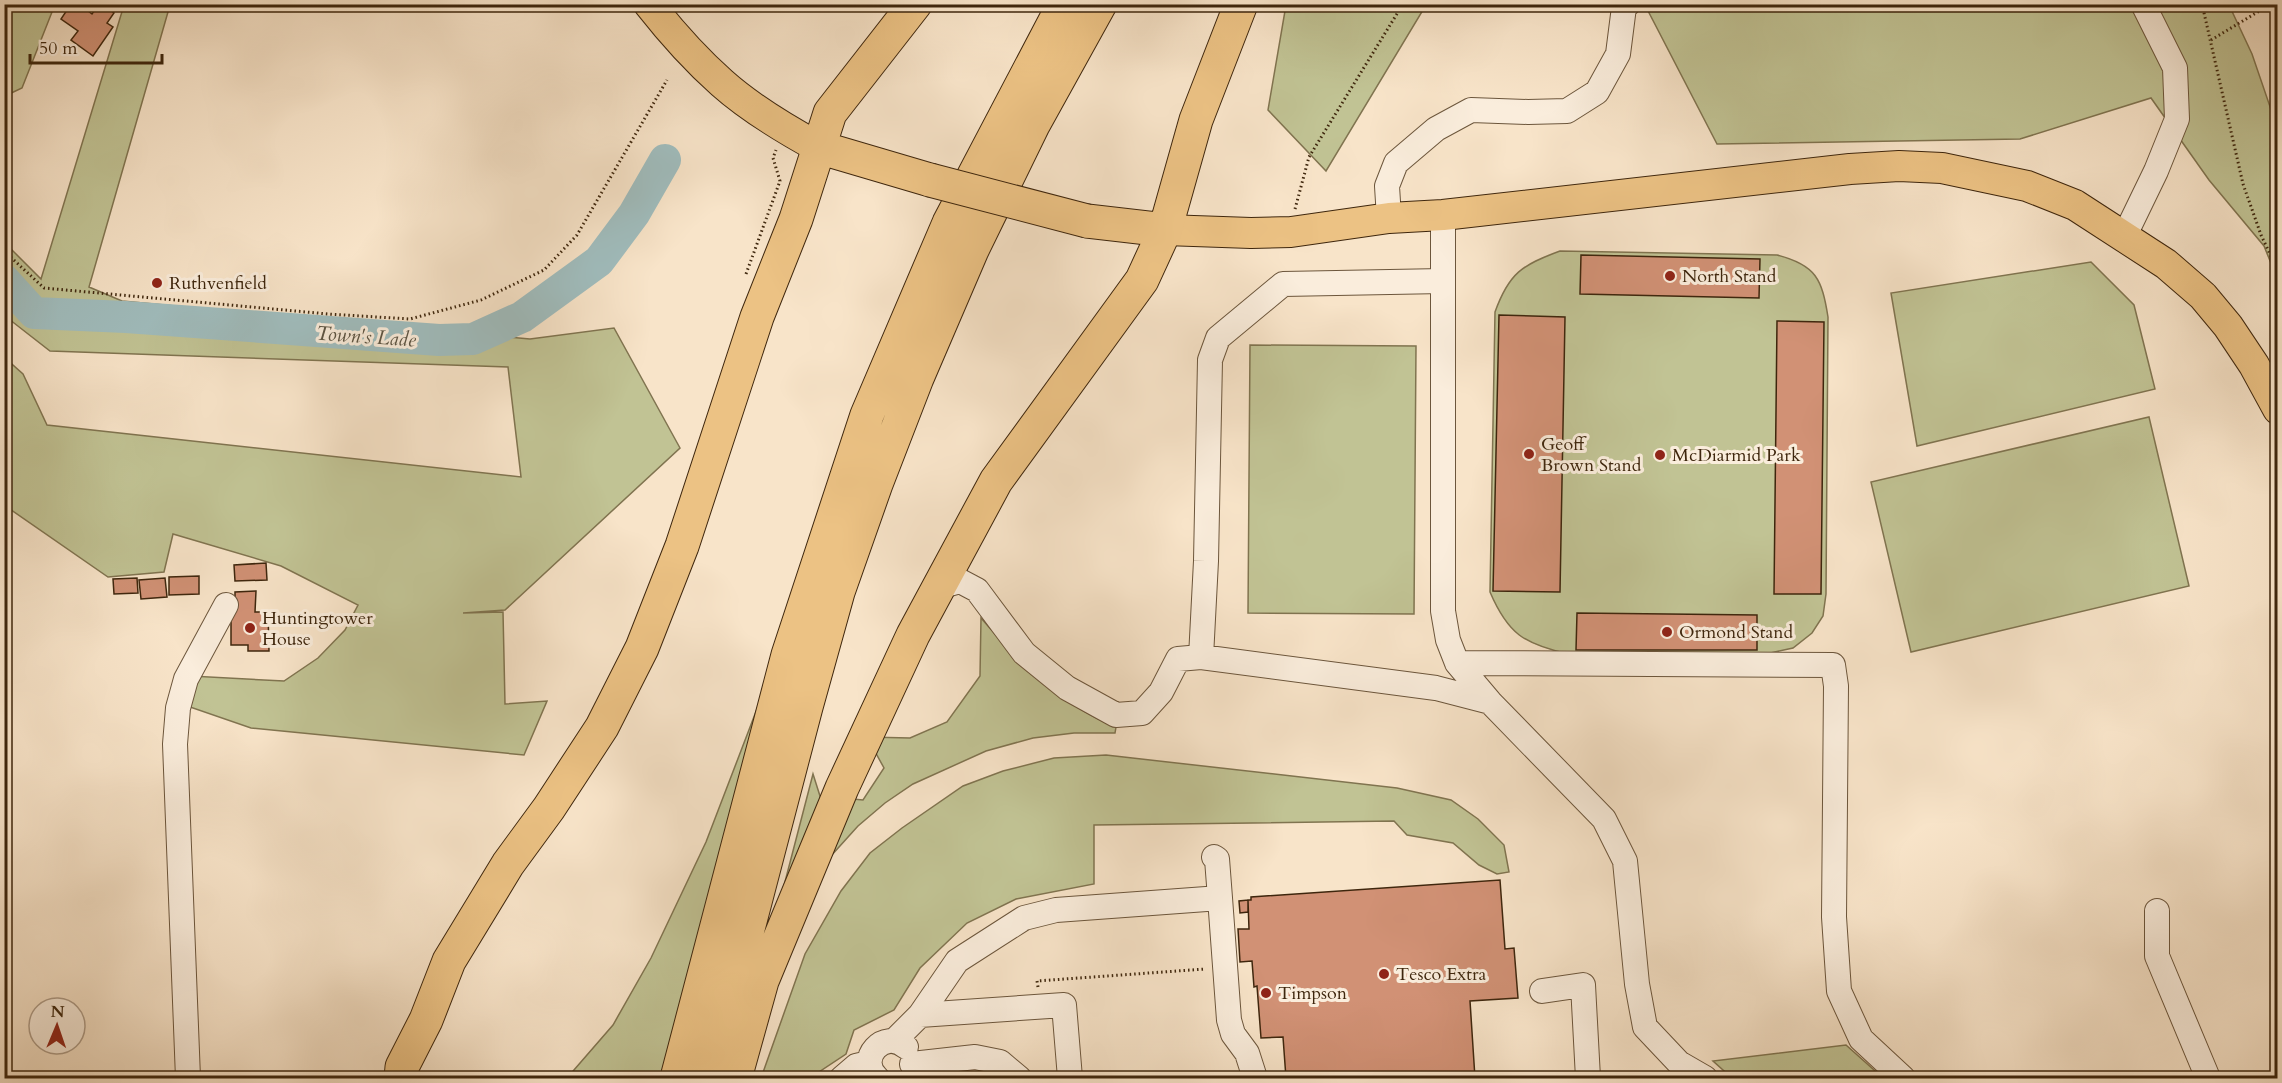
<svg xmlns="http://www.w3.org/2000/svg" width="2282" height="1083" viewBox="0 0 2282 1083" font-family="Cardo,serif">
  <rect width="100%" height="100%" fill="#f8e4c9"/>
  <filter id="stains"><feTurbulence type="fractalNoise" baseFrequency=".00333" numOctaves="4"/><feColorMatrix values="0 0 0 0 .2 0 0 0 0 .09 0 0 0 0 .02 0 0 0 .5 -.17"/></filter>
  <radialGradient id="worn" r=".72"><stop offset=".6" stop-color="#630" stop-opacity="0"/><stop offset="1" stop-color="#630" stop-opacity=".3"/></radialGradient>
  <path fill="#c1c394" stroke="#807450" stroke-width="1.5" d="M5,4L31,5L52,12L22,88L5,96Z
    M124,5H170L89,287L122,301L530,339L614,328L680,448L505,610L463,613L503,612L505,704L547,701L524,755L251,728L190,707L191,676L284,681L318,658L345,630L358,605L281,566L173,534L164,572L108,577L4,505L5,358L23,374L47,425L521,477L508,367L50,351L5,316L4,242L41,279Z
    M1286,5H1426L1326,171L1268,110Z
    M1645,5H2229L2252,54L2277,127V278L2264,246L2209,180L2151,98L2020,139L1717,144Z
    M1560,251L1777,255C1816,265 1822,279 1828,317L1826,594L1823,616L1812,633L1793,648L1766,654H1568C1524,644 1508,634 1490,592L1495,312C1509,273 1522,265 1560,251Z
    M2091,262L2134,305L2155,389L1917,446L1891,293Z
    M1250,345L1416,346L1414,614L1248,613Z
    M2149,417L2189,586L1911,652L1871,482Z
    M798,602L670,1078H567L613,1025L651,958L706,842Z
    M981,618C1018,661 1062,706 1116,727L1115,733H1074L1033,738L986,751L913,784L885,803L858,826L821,867L734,1078L813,774L820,796L863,800L884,768L867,737L910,738L947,722L980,676Z
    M1106,755L1397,788L1451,800L1478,819L1504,845L1509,872L1497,874L1479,865L1453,843L1407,835L1394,821L1094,825V884L1016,899L967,923L920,968L894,1010L854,1030L846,1054L819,1072L817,1078H761L805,954L841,891L870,853L902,828L963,786L1003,771L1054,758Z
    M1846,1045L1883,1078H1732L1713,1061Z"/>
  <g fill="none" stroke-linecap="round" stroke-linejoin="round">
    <path stroke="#a0bdbe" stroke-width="32" d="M4,280L34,313L126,317L439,340L473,339L522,317L599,261L634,214L665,160"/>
  </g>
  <path fill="#d19175" stroke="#3e260d" stroke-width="1.5" d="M71,4H79L92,14L99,4H102L114,13L107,23L113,27L93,56L71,40L78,31L61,19Z
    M1581,255L1760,259L1759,298L1580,294Z
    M1499,315L1565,317L1560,592L1493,591Z
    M1777,321L1824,322L1821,594H1774Z
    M266,563L267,580L235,581L234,565Z
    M199,576V594L169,595V577Z
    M137,578L138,593L114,594L113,579Z
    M165,578L167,597L141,599L139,580Z
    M256,591L255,612H268L269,651H248V645H231V612H235V592Z
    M1577,613L1757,615V650H1576Z
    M1500,880L1505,949L1514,948L1518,998L1470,1001L1475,1078H1286L1283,1037L1261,1038L1257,986L1254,987L1252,961L1240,962L1238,929H1249L1248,900H1251V897Z
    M1248,900V912L1240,913L1239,901Z"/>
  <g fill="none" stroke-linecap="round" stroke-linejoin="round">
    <g stroke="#6c563c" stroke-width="26">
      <path id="minor" d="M1443,215V281
        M1389,218L1387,186L1396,163L1436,129L1471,110L1528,112L1567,111L1597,92L1618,54L1624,7L1628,4
        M2125,235L2156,171L2177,119L2175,68L2143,4
        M939,587L960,581L977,590L1024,653L1067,688L1116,715L1142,713L1161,692L1178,659L1201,657
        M1457,663L1833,665L1836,686L1834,917L1839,991L1861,1039L1903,1078
        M1490,702L1436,688L1201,657L1206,561L1210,360L1218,338L1283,284L1443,281V611L1448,640L1457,663L1490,702L1604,819L1625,861L1637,984L1645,1027L1679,1063L1705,1078
        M1214,857L1217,859L1220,898
        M2157,911V956L2208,1078
        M1542,991L1583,985L1588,1078
        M920,1015L1064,1005L1070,1078
        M894,1041L920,1015L957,961L1024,918L1056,910L1220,898L1229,1020L1233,1034L1247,1053L1255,1078
        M912,1064L975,1057L1000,1062L1019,1078
        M188,1078L175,744L178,708L186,679L226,605
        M842,1078L856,1066L869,1063
        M877,1078C856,1059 884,1028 906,1047"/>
    </g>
    <g stroke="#3e260d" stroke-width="32">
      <path id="major" d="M649,4C671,32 695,59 722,83C750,108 785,129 818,147
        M1165,230L1251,233L1291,232L1389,218L1443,215L1850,169L1899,166L1942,168L2027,186L2075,205L2166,264L2203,296L2228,326L2254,365L2278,409"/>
    </g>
    <g stroke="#3e260d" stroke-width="35">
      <path id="highway" d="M818,147L930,180
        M1087,221L1165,230
        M401,1078L402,1067L426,1020L449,961L508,864L549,808L602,727L642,648L682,546L757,317L796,219L830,113L915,4
        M677,1078L788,655L867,415L949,223L1064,4
        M709,1078L806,707L838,592L876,484L917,378L972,250L1033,125L1100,4
        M735,1078L762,981L842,788L913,635L996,481L1142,280L1165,230L1196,120L1241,4"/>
    </g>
    <path stroke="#3e260d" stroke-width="3" stroke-dasharray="1.5 3" stroke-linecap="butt" d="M2202,4L2243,184L2261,235L2278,271
      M2211,40L2271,4
      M1295,209L1309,157L1403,4
      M4,251L44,288L328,314L410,319L481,300L544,270L577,235L667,80
      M746,274L780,181L773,158L776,150
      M1038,987L1037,981L1205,969"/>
    <use href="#minor" stroke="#faeddc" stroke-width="24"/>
    <use href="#major" stroke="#ecc284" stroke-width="30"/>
    <use href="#highway" stroke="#ecc284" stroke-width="33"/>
    <g stroke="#3e260d" stroke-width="35" stroke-linecap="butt">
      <path id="highway-bridge" d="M930,180L1087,221"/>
    </g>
    <use href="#highway-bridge" stroke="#ecc284" stroke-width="33"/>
  </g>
  <g fill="#8f2418" stroke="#faeddc" stroke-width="2">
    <circle cx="1670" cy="276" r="6"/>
    <circle cx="157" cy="283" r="6"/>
    <circle cx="1529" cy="454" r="6"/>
    <circle cx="1660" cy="455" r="6"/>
    <circle cx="250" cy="628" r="6"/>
    <circle cx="1667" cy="632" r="6"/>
    <circle cx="1384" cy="974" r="6"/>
    <circle cx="1266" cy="993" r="6"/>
  </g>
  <g text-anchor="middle" stroke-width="6" stroke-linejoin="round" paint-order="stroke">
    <g font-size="18" fill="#3e260d" stroke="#faeddc" text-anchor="start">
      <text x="1682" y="282">North Stand</text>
      <text x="169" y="289">Ruthvenfield</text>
      <text x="1541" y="450">Geoff<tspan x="1541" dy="21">Brown Stand</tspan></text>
      <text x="1672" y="461">McDiarmid Park</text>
      <text x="262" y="624">Huntingtower<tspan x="262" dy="21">House</tspan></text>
      <text x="1679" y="638">Ormond Stand</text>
      <text x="1396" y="980">Tesco Extra</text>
      <text x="1278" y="999">Timpson</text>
    </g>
    <g font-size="20" font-style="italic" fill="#5b5342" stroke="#faeddc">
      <text transform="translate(366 336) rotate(4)" y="7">Town's Lade</text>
    </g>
  </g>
  <rect width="2282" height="1083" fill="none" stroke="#f8e4c9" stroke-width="24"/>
  <rect x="6" y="6" width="2270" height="1071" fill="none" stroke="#3e260d" stroke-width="3"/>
  <rect x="12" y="12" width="2258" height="1059" fill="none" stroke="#3e260d" stroke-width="1.5"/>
  <g transform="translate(57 1026) rotate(2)"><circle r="28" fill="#faeddc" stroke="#af9d89" stroke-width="1.5"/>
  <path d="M0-4.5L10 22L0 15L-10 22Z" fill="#8f2418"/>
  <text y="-9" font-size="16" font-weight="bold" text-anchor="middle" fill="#3e260d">N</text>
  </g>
  <path d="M30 54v9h132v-9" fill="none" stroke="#3e260d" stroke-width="3"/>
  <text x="39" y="54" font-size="18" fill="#3e260d" stroke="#faeddc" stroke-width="4.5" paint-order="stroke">50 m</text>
  <rect width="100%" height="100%" filter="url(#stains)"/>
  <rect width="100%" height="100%" fill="url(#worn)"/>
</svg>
